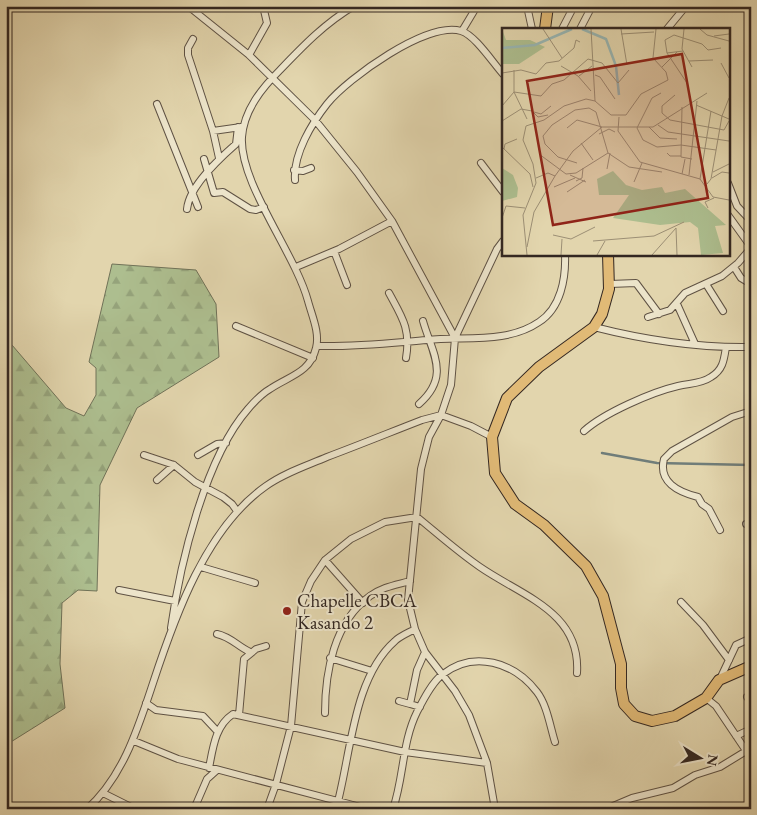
<svg xmlns="http://www.w3.org/2000/svg" width="757" height="815" viewBox="0 0 757 815" font-family="'EB Garamond',serif">
  <defs>
    <pattern id="forest-firs" width="22" height="20" patternUnits="userSpaceOnUse" patternTransform="scale(1.25)"><rect width="22" height="20" fill="#adbe8f"/><path d="M5 1l3.5 6h-7zM16 11l3.5 6h-7z" fill="#95a37b"/></pattern>
  </defs>
  <rect width="100%" height="100%" fill="#e2d5ad"/>
  <filter id="stains"><feTurbulence type="fractalNoise" baseFrequency=".004" numOctaves="4"/><feColorMatrix values="0 0 0 0 .2 0 0 0 0 .09 0 0 0 0 .02 0 0 0 .5 -.17"/></filter>
  <radialGradient id="worn" r=".72"><stop offset=".6" stop-color="#630" stop-opacity="0"/><stop offset="1" stop-color="#630" stop-opacity=".3"/></radialGradient>
  <path fill="url(#forest-firs)" stroke="#707258" d="M112,264L196,270L216,304L219,357L137,408L100,485L97,591L78,590L62,603L60,664L65,708L6,745V338L66,408L84,416L96,395V368L89,362Z"/>
  <g fill="none" stroke-linecap="round" stroke-linejoin="round">
    <path stroke="#707d79" stroke-width="2.5" d="M602,453L657,463L751,465"/>
    <g stroke="#5f5244" stroke-width="8">
      <path id="minor" d="M188,6L249,55L315,120L357,172L392,221L455,338
        M527,6L532,29
        M562,29L574,6
        M580,29L591,8
        M667,29L686,6
        M462,31L477,6
        M193,39L188,48V55L213,131L219,158
        M249,55L267,23L263,6
        M157,104L198,207
        M213,131L241,127
        M204,159L214,193L223,192L250,209L256,210L264,207
        M481,163L503,192
        M294,170L303,171L311,168
        M295,180C293,154 312,123 327,104C348,78 427,21 461,31C475,35 493,63 503,74
        M728,183L737,206L751,221
        M187,209C189,186 220,158 236,144L238,127
        M728,215L751,247
        M334,251L347,285
        M296,267L339,249L392,221
        M734,267L741,278L751,284
        M610,284L636,283L659,314
        M706,284L723,311
        M389,293C402,317 411,329 406,358
        M677,304L695,344
        M648,317L670,310L685,293L722,276L738,263L751,248
        M236,326L313,358
        M594,327C645,340 699,348 751,347
        M317,346C355,347 390,343 427,340C464,336 507,344 539,322C561,308 566,278 565,254
        M419,404C451,376 432,353 423,321
        M584,431C604,413 652,392 678,386C690,383 701,384 711,377C723,370 724,360 726,347
        M144,455L174,465L195,482L223,497L232,504L237,511
        M198,455L217,444L226,443
        M157,480L174,465
        M746,524L751,523
        M720,530L709,509L702,504L698,497C678,492 658,482 664,459L672,451L732,417L751,411
        M325,560L363,603
        M201,567L255,583
        M119,590L175,601
        M681,602L703,625L729,660
        M171,628C180,564 205,458 248,409C254,402 263,393 270,389C289,376 310,373 316,348C320,333 312,316 308,301C295,253 239,183 242,137C244,110 262,88 280,70C303,46 325,23 354,6
        M217,634C231,637 237,646 250,652
        M330,658L372,671
        M720,679L736,645L749,639
        M747,697L751,696
        M706,698L716,706L751,758
        M399,701L410,704
        M146,703L156,710L203,716L218,732
        M420,707L410,704L417,670L425,652
        M325,713C325,672 334,622 370,596C382,587 396,585 410,581
        M239,715L244,659L256,649L266,646
        M736,736L751,729
        M134,741L178,759L368,809
        M209,768C213,748 215,726 233,714L405,752L487,763
        M103,793L135,809
        M87,809C123,777 138,728 153,683C175,616 206,528 266,486C284,473 306,466 327,457C359,445 391,432 422,420L441,415L471,426L492,437
        M194,809L207,779L217,770
        M267,809L276,784L291,726L302,602L311,581L325,560L351,539L385,522L417,517C438,534 458,552 480,567C522,596 581,612 577,673
        M336,809C351,757 352,679 395,641C400,636 408,633 415,629
        M393,809C404,777 402,742 417,712C423,700 432,682 443,674C474,650 514,662 537,692C547,705 550,726 555,742
        M495,809L487,763L469,715L455,691L425,652L415,629L408,600L421,469L429,437L441,415L451,385L455,338L497,249L503,241
        M606,809L632,798L673,788L695,775L720,767L751,748"/>
    </g>
    <g stroke="#332721" stroke-width="12">
      <path id="trunk" d="M545,29L548,6
        M608,254L609,289L602,314L594,327L539,367L507,398L492,437L495,473L515,504L544,525L586,566L603,596L621,664V688L624,704L635,716L652,721L675,716L706,698L719,680L751,666"/>
    </g>
    <use href="#minor" stroke="#ece4ca" stroke-width="6"/>
    <use href="#trunk" stroke="#e1ba76" stroke-width="10"/>
  </g>
  <circle fill="#8f2418" stroke="#ece4ca" stroke-width="2" cx="287" cy="611" r="5"/>
  <g text-anchor="middle" stroke-width="4" stroke-linejoin="round" paint-order="stroke">
    <g font-size="19" fill="#332721" stroke="#ece4ca" text-anchor="start">
      <text x="297" y="607">Chapelle CBCA<tspan x="297" dy="22">Kasando 2</tspan></text>
    </g>
  </g>
  <g transform="translate(502 28)">
    <rect width="228" height="228" fill="#e2d5ad"/>
    <path d="M0,1L4,12H28L43,19L17,36H0ZM0,140L11,147L16,160L15,169L0,173ZM111,143L124,157L140,162L160,159L163,165L183,161L224,197L213,198L221,225L199,227L196,200L188,194L158,197L111,190L127,167H97L95,151Z" fill="#adbe8f"/>
    <path fill="none" stroke="#98b6b3" stroke-width="2.5" d="M80,1L104,11L114,38L117,67M0,20L33,17L70,1"/>
    <path fill="none" stroke="#9c8f75" stroke-width="1" d="M41,1L60,30M89,1L93,73M119,1L125,37M182,1L180,21L190,39M198,1L205,7L227,13M119,6L152,4M212,8L227,6M165,25L181,23M187,33L211,32M219,35L227,50M59,38L76,48L89,63M160,39L175,24M12,42V64L25,91M0,45L19,42L34,46L44,35L57,33L72,20L74,12L78,14M93,47L98,49L113,71M77,48L90,38M185,55L165,25L163,12L172,7L200,16L206,22L219,20M159,65L150,70L135,100L141,112L155,119L179,117L214,122M173,67L160,78V85L168,92L222,102L227,93M194,77L227,91M0,78L12,64L39,68L50,56L62,52L86,31L100,35L116,55L127,42M180,79L179,129L190,131M32,84L39,86L49,78M117,89L116,103L138,134L198,151L211,169L227,172M0,93L19,81L30,83L36,89L46,87M156,97L166,104L227,113M147,99L158,110L175,111M65,100L75,92L100,99H151L205,65M97,106L107,101L113,104M79,115L91,132M0,119L28,146L31,159M2,121L3,116L15,111M165,125L168,128H179M37,126L64,146L74,145L106,125L127,139L160,144M75,135L56,129L43,116L41,108L50,97L73,82L87,80L94,84L106,125M105,141L108,125M211,144L227,136M180,146L183,131M68,147L84,154M187,147L195,73M34,150L46,145L53,148M210,150L220,144L227,145M198,151L209,83M74,153L80,150L81,140M132,154L140,135M205,156L209,151L220,88L227,70M52,159L73,150M65,164L83,152M206,180L203,174L212,170M0,190L4,178L23,180M51,207L69,211L93,199M91,213L152,208L182,194M25,219L32,184L53,148L71,123L100,99M25,227L21,187L34,155L31,136L21,112L24,98L42,92L62,78L84,71L93,73L109,87H124L139,66L166,52L164,44L151,30L154,1M59,227L60,211M95,227L103,213M150,227L174,200L175,227"/>
    <path fill="#8f2418" fill-opacity="0.15" stroke="#8f2418" stroke-width="2.5" d="M180,26L206,170L51,197L25,53Z"/>
    <rect width="228" height="228" fill="none" stroke="#332721" stroke-width="2.5"/>
  </g>
  <rect width="757" height="815" fill="none" stroke="#e2d5ad" stroke-width="25"/>
  <rect x="8" y="8" width="742" height="800" fill="none" stroke="#332721" stroke-width="2.5"/>
  <rect x="12" y="12" width="732" height="790" fill="none" stroke="#332721"/>
  <g transform="translate(700 758) rotate(100)" stroke="#ece4ca" stroke-width="4" paint-order="stroke">
  <path d="M0-4L9 19L0 12L-9 19Z" fill="#332721"/>
  <text y="-8" font-size="14" font-weight="bold" text-anchor="middle" fill="#332721">N</text>
  </g>
  <rect width="100%" height="100%" filter="url(#stains)"/>
  <rect width="100%" height="100%" fill="url(#worn)"/>
</svg>
